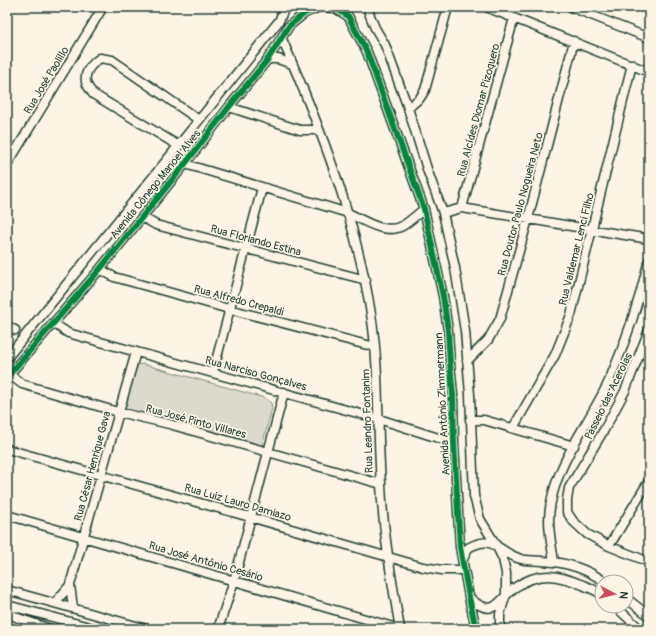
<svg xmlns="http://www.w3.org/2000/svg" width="656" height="636" viewBox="0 0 656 636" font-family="Pangolin,sans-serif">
  <rect width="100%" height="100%" fill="#fcf5e5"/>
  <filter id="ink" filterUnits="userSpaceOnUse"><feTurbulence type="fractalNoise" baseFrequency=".025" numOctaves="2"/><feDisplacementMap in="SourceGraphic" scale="8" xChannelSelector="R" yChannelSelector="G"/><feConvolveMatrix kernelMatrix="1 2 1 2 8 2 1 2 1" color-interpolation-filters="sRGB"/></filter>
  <g filter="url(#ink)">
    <path fill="#dcdacc" stroke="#7e8c80" d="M143,364L265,398L271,403L272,408L262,446L259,447L126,411L124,408L135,369L137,365Z"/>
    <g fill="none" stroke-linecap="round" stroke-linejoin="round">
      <g stroke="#1f3d34" stroke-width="11">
        <path id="minor" d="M320,7L335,8L341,7
          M368,7L369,13L375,28L385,45L408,108L428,172L443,213L455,268L465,331L470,395L474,496L480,519L496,545L503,559L506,573V594L500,614V629
          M486,7L649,72
          M571,7L649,38
          M335,8L348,16L367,52L424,209L443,296L448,331L450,363L453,395L454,443L460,547L469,597L476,629
          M282,39C320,127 356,218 371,314C380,370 377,427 381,484C383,533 392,581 400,629
          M268,59H278L292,64
          M229,107L300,130H318
          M408,108L420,98L425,90L448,7
          M179,146L93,94C91,91 87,86 86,82C84,71 92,64 100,58L112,60L199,120
          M185,164L348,213C365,221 386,236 404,225C411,220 418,214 424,209
          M7,165L103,7
          M462,208L514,18
          M443,213L462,208L649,239
          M142,217L156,225L366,280
          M100,269L114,277L229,309L375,347
          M53,323L68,333L379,419L454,443
          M7,326L15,330
          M649,330L625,391L604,430L569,488L567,500V512L573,521L587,534L609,546L649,562
          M7,358L279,21L285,7
          M467,361L488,340L500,319L528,219L574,41
          M213,372L262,188
          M9,374L22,384L118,412L169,424L381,484
          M7,377L100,269L185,164L229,107L268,59L289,26L305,13L320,7
          M470,420H484L574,446
          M513,428L555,355L571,315L632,64
          M7,449L250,517L423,567L442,570H463
          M7,515L400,629
          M609,546L649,481
          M463,559L468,548C495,533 498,553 521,559C527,561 535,560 542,561C565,562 586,568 605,582
          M554,562C552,548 549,534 549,520C550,470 588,426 609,381C626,342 639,302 649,260
          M7,590L147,629
          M469,597C475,603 484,610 493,607C500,604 507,593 514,588C539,571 556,574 583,585C589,588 597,590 602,595
          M626,598L649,616
          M55,603L70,585
          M7,605L97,629
          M615,606L640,629
          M73,608L70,585L136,352
          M7,612L18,618L50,629
          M218,629L234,581L284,392"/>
      </g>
      <use href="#minor" stroke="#fcf5e5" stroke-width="8"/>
      <g stroke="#fcf5e5" stroke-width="8">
        <path id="cycleway" d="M335,8L348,16L367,52L424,209L443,296L448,331L450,363L453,395L454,443L460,547L469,597L476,629
          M7,377L100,269L185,164L229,107L268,59L289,26L305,13L320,7"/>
      </g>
      <use href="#cycleway" stroke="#00873e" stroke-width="6"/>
    </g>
  </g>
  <g text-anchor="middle" stroke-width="3.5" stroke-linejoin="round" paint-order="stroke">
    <g font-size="11" fill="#1f3d34" stroke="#fcf5e5">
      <text transform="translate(46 80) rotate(-59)" y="4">Rua José Paolillo</text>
      <text transform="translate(478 110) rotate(-75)" y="4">Rua Alcídes Diomar Pizoquero</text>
      <text transform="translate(155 184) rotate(-51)" y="4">Avenida Cônego Manoel Alves</text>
      <text transform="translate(520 204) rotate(-75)" y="4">Rua Doutor Paulo Nogueira Neto</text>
      <text transform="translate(256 240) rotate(15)" y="4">Rua Floriando Estina</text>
      <text transform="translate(576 249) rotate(-76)" y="4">Rua Valdemar Lenci Filho</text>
      <text transform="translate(239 300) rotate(15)" y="4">Rua Alfredo Crepaldi</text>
      <text transform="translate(256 373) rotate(15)" y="4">Rua Narciso Gonçalves</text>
      <text transform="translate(608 396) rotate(-64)" y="4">Passeio das Acerolas</text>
      <text transform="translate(442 404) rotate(-93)" y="4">Avenida Antônio Zimmermann</text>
      <text transform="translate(196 421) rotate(15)" y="4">Rua José Pinto Villares</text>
      <text transform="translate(367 421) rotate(-92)" y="4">Rua Leandro Fontanim</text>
      <text transform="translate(92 466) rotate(-75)" y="4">Rua César Henrique Gava</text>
      <text transform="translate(238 502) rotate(16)" y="4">Rua Luiz Lauro Damiazo</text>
      <text transform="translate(206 561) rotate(16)" y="4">Rua José Antônio Cesário</text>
    </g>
  </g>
  <rect width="656" height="636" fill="none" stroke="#fcf5e5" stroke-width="24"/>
  <rect x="12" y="12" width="632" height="612" fill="none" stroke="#1f3d34" stroke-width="1.5" filter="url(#ink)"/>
  <g transform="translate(614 594) rotate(97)"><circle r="19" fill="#fcf5e5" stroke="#a4ab9e"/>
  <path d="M0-3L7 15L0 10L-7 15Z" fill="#d1495b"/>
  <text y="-6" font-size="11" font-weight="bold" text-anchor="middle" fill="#1f3d34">N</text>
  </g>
</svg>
